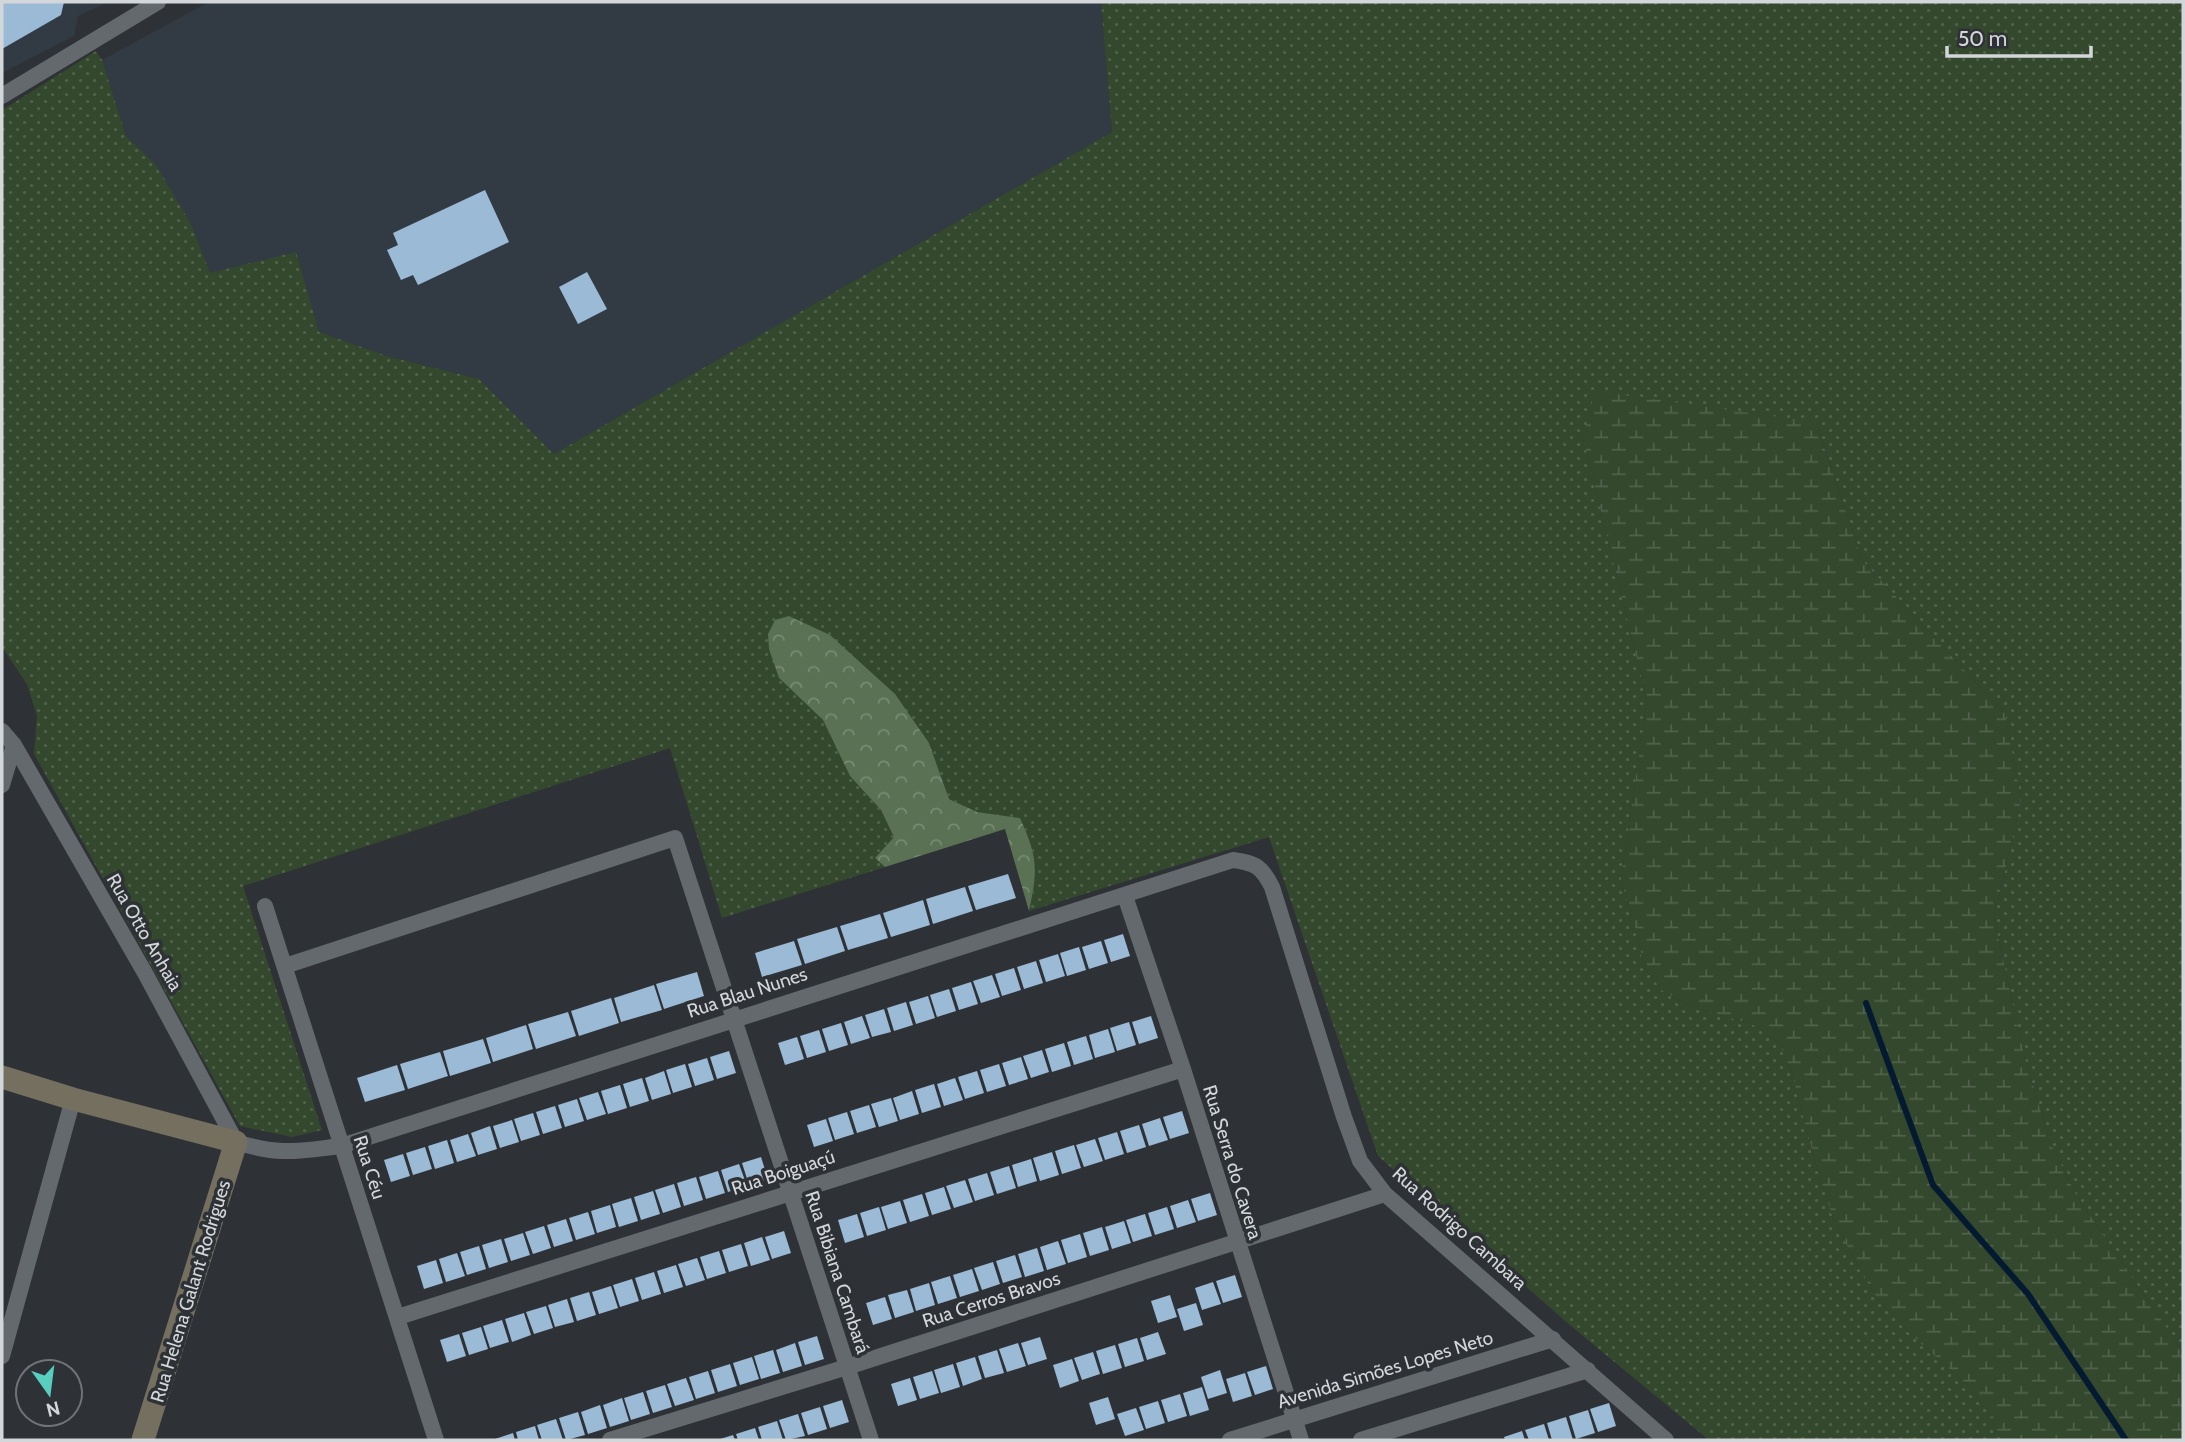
<svg xmlns="http://www.w3.org/2000/svg" width="2185" height="1442" viewBox="0 0 2185 1442" font-family="Cabin,sans-serif">
  <defs>
    <pattern id="grass-dots" width="8" height="8" patternUnits="userSpaceOnUse" patternTransform="scale(1.75)"><rect width="8" height="8" fill="#33482c"/><path d="M2 2h.1M6 6h.1" fill="none" stroke="#50624a" stroke-width="1.8" stroke-linecap="round"/></pattern>
    <pattern id="forest-crowns" width="20" height="18" patternUnits="userSpaceOnUse" patternTransform="scale(1.75)"><rect width="20" height="18" fill="#5a7154"/><path d="M2 6a3 3 0 1 1 6 0M12 15a3 3 0 1 1 6 0" fill="none" stroke="#788b74"/></pattern>
    <pattern id="wetland-marsh" width="20" height="14" patternUnits="userSpaceOnUse" patternTransform="scale(1.75)"><rect width="20" height="14" fill="#33482c"/><path d="M1 5h8M5 5V1M11 12h8M15 12V8" fill="none" stroke="#50624a"/></pattern>
  </defs>
  <rect width="100%" height="100%" fill="#2e3236"/>
  <path fill="#323b44" d="M2,2H108L78,16L74,36L2,73Z
    M209,2H1101L1112,132L554,454L479,379L387,356L319,332L210,273L192,226L156,166L126,136L102,60Z"/>
  <path fill="url(#grass-dots)" d="M1101,2H2183V1352L2076,1195L2050,1142L2025,1059L1994,918L2021,800L2005,714L1862,560L1816,422L1583,438L1647,700L1621,880L1638,937L1643,967L1663,991L1692,1007L1752,1024L1778,1042L1791,1070L1815,1161L1834,1221L1862,1274L1878,1299L1920,1343L1967,1384L1985,1408L2003,1440H1709L1565,1321L1378,1156L1269,837L1029,911C1038,870 1038,857 1020,818L977,812L949,799L929,743L779,678L823,720L850,776L881,810L894,837L875,858L885,867L722,918L670,748L243,886L322,1130L292,1137L240,1126L34,754L37,716L27,684L2,647V110L96,51L102,60L126,136L156,165L192,226L210,273L296,252L319,332L387,356L479,379L554,454L1112,132Z"/>
  <path fill="url(#forest-crowns)" d="M789,616L830,635L895,694L929,743L949,799L977,812L1020,818C1038,857 1038,870 1029,911L1005,829L885,867L875,858L894,837L881,810L850,776L823,720L779,678L769,649L768,634L775,620Z"/>
  <path fill="url(#wetland-marsh)" d="M1595,391L1816,422L1862,560L2005,714L2021,800L1994,918L2025,1059L2050,1142L2076,1195L2183,1352V1440H2003L1985,1408L1967,1384L1920,1343L1878,1299L1862,1274L1834,1221L1815,1161L1791,1070L1778,1042L1752,1024L1692,1007L1663,991L1643,967L1638,937L1621,880L1647,700L1583,438Z"/>
  <g fill="none" stroke-linecap="round" stroke-linejoin="round">
    <path stroke="#041a30" stroke-width="6" d="M1866,1003L1933,1185L2028,1294L2126,1440"/>
  </g>
  <path fill="#9bbad6" d="M2,2H64L61,15L2,49Z
    M485,190L509,242L418,285L413,275L401,280L387,250L398,245L393,233Z
    M587,272L607,309L578,324L559,287Z
    M1008,874L1016,898L976,910L968,886Z
    M965,887L973,911L933,924L926,899Z
    M923,900L930,925L891,937L883,913Z
    M880,914L888,938L848,950L840,926Z
    M837,927L845,951L805,964L797,939Z
    M1123,934L1130,956L1111,962L1104,940Z
    M794,941L802,965L762,977L755,953Z
    M1101,941L1108,963L1089,969L1082,947Z
    M1079,947L1086,970L1067,976L1060,953Z
    M1058,954L1065,976L1046,982L1039,960Z
    M1036,961L1043,983L1024,989L1017,967Z
    M1014,968L1021,990L1002,996L995,974Z
    M697,972L704,996L664,1009L656,984Z
    M992,975L1000,997L981,1003L973,981Z
    M971,982L978,1004L959,1010L952,988Z
    M654,985L662,1010L621,1022L614,998Z
    M949,989L956,1011L937,1017L930,995Z
    M928,996L935,1018L916,1024L909,1002Z
    M611,998L619,1023L579,1036L571,1011Z
    M906,1002L913,1025L894,1031L887,1008Z
    M884,1009L891,1032L872,1037L865,1015Z
    M568,1012L576,1036L536,1049L528,1024Z
    M862,1016L870,1038L851,1044L844,1022Z
    M1151,1016L1158,1038L1139,1044L1132,1022Z
    M1129,1022L1136,1045L1117,1051L1110,1028Z
    M841,1023L848,1045L829,1051L822,1029Z
    M526,1025L533,1049L493,1062L486,1038Z
    M1108,1029L1115,1052L1095,1058L1089,1035Z
    M819,1030L826,1052L807,1058L800,1036Z
    M1086,1036L1093,1059L1074,1065L1067,1042Z
    M797,1037L804,1059L785,1065L778,1043Z
    M483,1039L491,1063L450,1076L443,1051Z
    M1064,1043L1071,1066L1052,1072L1045,1049Z
    M1042,1050L1049,1072L1031,1078L1023,1056Z
    M729,1051L736,1073L717,1079L710,1057Z
    M440,1052L448,1076L408,1089L400,1064Z
    M1021,1057L1028,1079L1009,1085L1002,1063Z
    M707,1058L714,1080L695,1086L688,1064Z
    M685,1064L692,1087L673,1093L666,1070Z
    M999,1064L1006,1086L987,1092L980,1070Z
    M397,1065L405,1090L365,1102L357,1078Z
    M664,1071L671,1094L652,1100L645,1078Z
    M977,1071L984,1093L965,1099L958,1077Z
    M642,1078L649,1101L630,1107L623,1084Z
    M955,1078L963,1100L944,1106L937,1084Z
    M934,1084L941,1107L922,1113L915,1090Z
    M620,1085L627,1108L608,1114L601,1091Z
    M912,1091L919,1114L900,1120L893,1098Z
    M598,1092L606,1114L587,1120L579,1098Z
    M891,1098L898,1121L879,1127L871,1104Z
    M577,1099L584,1121L565,1127L558,1105Z
    M869,1105L876,1127L857,1133L850,1111Z
    M555,1106L562,1128L543,1134L536,1112Z
    M1182,1111L1189,1133L1170,1139L1163,1117Z
    M847,1112L854,1134L835,1140L828,1118Z
    M533,1113L540,1135L521,1141L514,1119Z
    M1160,1118L1168,1140L1149,1146L1142,1124Z
    M826,1119L833,1141L814,1147L807,1125Z
    M512,1120L519,1142L500,1148L493,1126Z
    M1139,1125L1146,1147L1127,1153L1120,1131Z
    M490,1126L497,1149L478,1155L471,1133Z
    M1117,1132L1124,1154L1105,1160L1098,1138Z
    M468,1134L476,1156L457,1162L450,1140Z
    M1095,1139L1103,1161L1084,1167L1076,1145Z
    M447,1140L454,1163L435,1169L428,1146Z
    M1074,1145L1081,1168L1062,1174L1055,1151Z
    M425,1147L432,1169L413,1175L406,1153Z
    M1052,1152L1059,1175L1040,1181L1033,1158Z
    M403,1154L410,1176L391,1182L384,1160Z
    M761,1157L768,1179L749,1185L742,1163Z
    M1031,1159L1037,1181L1018,1187L1012,1165Z
    M739,1164L747,1186L728,1192L721,1170Z
    M1009,1166L1016,1188L997,1194L990,1172Z
    M718,1171L725,1193L706,1199L699,1177Z
    M987,1173L994,1195L975,1201L968,1179Z
    M696,1177L703,1200L684,1206L677,1183Z
    M965,1180L973,1202L954,1208L946,1186Z
    M674,1184L681,1207L663,1213L655,1190Z
    M944,1187L951,1209L932,1215L925,1193Z
    M653,1191L660,1214L641,1220L634,1197Z
    M1210,1193L1217,1215L1198,1221L1191,1199Z
    M922,1194L929,1216L910,1222L903,1200Z
    M631,1198L638,1221L619,1227L612,1204Z
    M1188,1200L1196,1222L1177,1228L1170,1206Z
    M900,1201L907,1223L888,1229L881,1207Z
    M610,1205L616,1227L597,1233L591,1211Z
    M879,1207L886,1230L867,1236L860,1213Z
    M1167,1207L1174,1229L1155,1235L1148,1213Z
    M588,1212L595,1234L576,1240L569,1218Z
    M857,1214L864,1237L845,1243L838,1220Z
    M1145,1214L1152,1236L1133,1242L1126,1220Z
    M566,1219L573,1241L554,1247L547,1225Z
    M1124,1221L1131,1243L1112,1249L1105,1227Z
    M544,1226L551,1248L533,1254L525,1232Z
    M1102,1227L1109,1250L1090,1256L1083,1233Z
    M784,1231L791,1253L772,1259L765,1237Z
    M523,1233L530,1255L511,1261L504,1239Z
    M1080,1234L1087,1257L1068,1263L1061,1240Z
    M762,1237L770,1260L751,1266L744,1243Z
    M501,1239L508,1262L489,1268L482,1245Z
    M1058,1241L1066,1264L1047,1270L1040,1247Z
    M741,1244L748,1266L729,1272L722,1250Z
    M479,1246L486,1269L467,1275L460,1252Z
    M1037,1248L1044,1271L1025,1277L1018,1254Z
    M719,1251L726,1273L707,1279L700,1257Z
    M457,1253L465,1276L446,1282L439,1259Z
    M1015,1255L1022,1277L1003,1283L996,1261Z
    M697,1258L705,1280L686,1286L678,1264Z
    M436,1260L443,1283L424,1289L417,1266Z
    M993,1262L1000,1284L982,1290L974,1268Z
    M676,1265L683,1287L664,1293L657,1271Z
    M972,1269L979,1291L960,1297L953,1275Z
    M654,1272L661,1294L642,1300L635,1278Z
    M1235,1275L1242,1297L1223,1303L1216,1281Z
    M950,1276L957,1298L938,1304L931,1282Z
    M632,1279L639,1301L620,1307L613,1285Z
    M1213,1282L1221,1304L1202,1310L1195,1288Z
    M929,1283L935,1305L916,1311L910,1289Z
    M611,1286L618,1308L599,1314L592,1292Z
    M907,1290L914,1312L895,1318L888,1295Z
    M589,1292L596,1315L577,1321L570,1298Z
    M1170,1295L1177,1317L1158,1323L1151,1301Z
    M885,1297L892,1319L873,1325L866,1303Z
    M567,1299L574,1322L555,1327L548,1305Z
    M1196,1303L1203,1325L1184,1331L1177,1309Z
    M546,1306L553,1328L534,1334L526,1312Z
    M524,1313L531,1335L512,1342L505,1319Z
    M502,1320L509,1342L490,1348L483,1326Z
    M481,1327L488,1349L469,1355L462,1333Z
    M1158,1332L1166,1354L1147,1360L1140,1338Z
    M459,1334L466,1356L447,1362L440,1340Z
    M817,1336L824,1359L805,1365L798,1342Z
    M1040,1337L1047,1359L1028,1365L1021,1343Z
    M1137,1338L1144,1361L1125,1367L1118,1344Z
    M795,1343L802,1366L783,1372L776,1350Z
    M1018,1343L1026,1366L1007,1372L999,1349Z
    M1115,1345L1122,1368L1103,1374L1096,1351Z
    M773,1350L780,1373L761,1379L754,1356Z
    M997,1350L1004,1373L985,1378L978,1356Z
    M1093,1352L1100,1374L1082,1380L1074,1358Z
    M752,1357L759,1379L740,1385L733,1363Z
    M975,1357L982,1379L963,1386L956,1363Z
    M1072,1359L1079,1381L1060,1388L1053,1365Z
    M730,1364L737,1386L718,1392L711,1370Z
    M953,1364L960,1387L941,1393L934,1370Z
    M1266,1366L1273,1389L1255,1395L1247,1372Z
    M1220,1370L1227,1393L1208,1399L1201,1377Z
    M708,1371L715,1393L696,1399L689,1377Z
    M932,1371L939,1393L920,1399L913,1377Z
    M1245,1373L1252,1396L1233,1402L1226,1379Z
    M686,1378L694,1400L675,1406L667,1384Z
    M910,1378L917,1400L898,1406L891,1384Z
    M665,1385L672,1407L653,1413L646,1391Z
    M1202,1387L1209,1410L1190,1416L1183,1393Z
    M643,1392L650,1414L631,1420L624,1398Z
    M1180,1394L1187,1416L1168,1422L1161,1400Z
    M1108,1397L1115,1419L1096,1425L1089,1403Z
    M622,1398L629,1421L610,1427L603,1405Z
    M842,1400L849,1422L830,1428L823,1406Z
    M1158,1401L1165,1423L1146,1429L1139,1407Z
    M1609,1403L1616,1426L1598,1432L1590,1409Z
    M600,1405L607,1428L588,1434L581,1412Z
    M820,1407L827,1429L808,1435L801,1413Z
    M1136,1408L1144,1430L1125,1436L1117,1414Z
    M1588,1410L1595,1433L1576,1439L1569,1416Z
    M578,1412L585,1435L566,1440L559,1418Z
    M798,1414L805,1436L786,1440L779,1420Z
    M1566,1417L1573,1440H1552L1547,1423Z
    M556,1419L563,1440H542L537,1425Z
    M777,1421L783,1440H762L758,1427Z
    M1544,1424L1549,1440H1529L1525,1430Z
    M535,1426L539,1440H518L516,1432Z
    M755,1428L759,1440H738L736,1434Z
    M1522,1431L1525,1440H1505L1504,1437Z
    M513,1433L515,1440H492Z
    M733,1435L735,1440H717Z"/>
  <g fill="none" stroke-linecap="round" stroke-linejoin="round">
    <path stroke="#64696d" stroke-width="16" d="M2,96L158,2
      M2,731L14,745L145,973L236,1142C280,1156 298,1151 341,1146L1233,860C1256,863 1262,867 1272,887L1344,1117L1360,1161L1385,1194L1666,1440
      M2,785L14,745
      M1125,896L1183,1069L1301,1440
      M265,906L436,1440
      M285,966L675,838L871,1440
      M398,1317L1183,1069
      M2,1356L73,1099
      M610,1440L847,1367L1385,1194
      M1230,1440L1553,1339
      M1361,1440L1588,1370"/>
    <path stroke="#746f5e" stroke-width="23" d="M2,1077L73,1099L236,1142L143,1440"/>
  </g>
  <g text-anchor="middle" stroke-width="7" stroke-linejoin="round" paint-order="stroke">
    <g font-size="19" fill="#d4d7d9" stroke="#2e3236">
      <text transform="translate(145 932) rotate(60)" y="7">Rua Otto Anhaia</text>
      <text transform="translate(747 992) rotate(-18)" y="7">Rua Blau Nunes</text>
      <text transform="translate(1233 1162) rotate(73)" y="7">Rua Serra do Cavera</text>
      <text transform="translate(370 1167) rotate(72)" y="7">Rua Céu</text>
      <text transform="translate(783 1172) rotate(-18)" y="7">Rua Boiguaçú</text>
      <text transform="translate(1460 1228) rotate(42)" y="7">Rua Rodrigo Cambara</text>
      <text transform="translate(838 1272) rotate(72)" y="7">Rua Bibiana Cambará</text>
      <text transform="translate(190 1291) rotate(-73)" y="7">Rua Helena Galant Rodrigues</text>
      <text transform="translate(991 1299) rotate(-18)" y="7">Rua Cerros Bravos</text>
      <text transform="translate(1385 1369) rotate(-17)" y="7">Avenida Simões Lopes Neto</text>
    </g>
  </g>
  <rect width="2185" height="1442" fill="none" stroke="#d4d7d9" stroke-width="7"/>
  <g transform="translate(49 1393) rotate(166)"><circle r="33" fill="#2e3236" stroke="#707477" stroke-width="2"/>
  <path d="M0-5L12 26L0 18L-12 26Z" fill="#58cec0"/>
  <text y="-10" font-size="19" font-weight="bold" text-anchor="middle" fill="#d4d7d9">N</text>
  </g>
  <path d="M1947 46v10h144v-10" fill="none" stroke="#d4d7d9" stroke-width="3.5"/>
  <text x="1958" y="46" font-size="21" fill="#d4d7d9" stroke="#2e3236" stroke-width="5" paint-order="stroke">50 m</text>
</svg>
